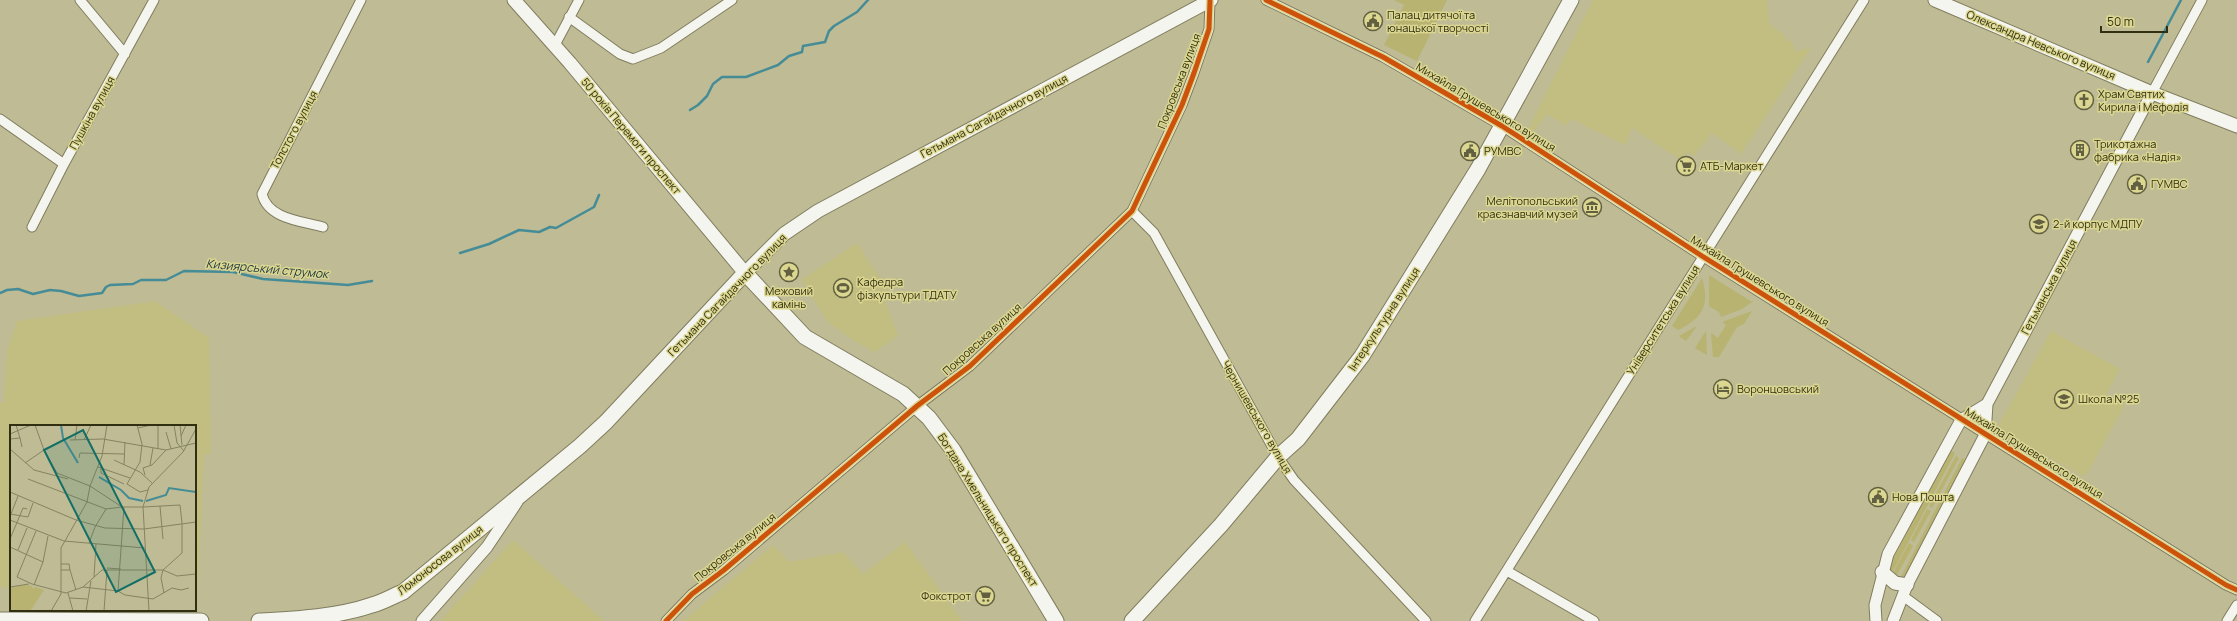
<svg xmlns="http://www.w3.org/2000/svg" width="2237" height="621" viewBox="0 0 2237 621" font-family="Manrope,sans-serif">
  <rect width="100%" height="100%" fill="#bebb95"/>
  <path fill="#c2bd81" d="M1593,0H1767L1770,25L1784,35L1786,41H1792L1795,51L1811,48L1741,154L1712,133L1694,156L1687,152L1681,160L1632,128L1625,145L1571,119L1566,126L1547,114L1533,132L1528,129Z
    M857,243L889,292L883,296L898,336L875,352L854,341L828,322L801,280Z
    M155,301L209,338L211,453L204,455L197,610H195V426H11V588L0,587V403H4L7,350L17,321Z
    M2051,331L2120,369L2106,394L2125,405L2085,477L1997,428Z
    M513,540L604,621H440Z
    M905,542L962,621H683L773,545L790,562L843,552L863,574Z"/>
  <path fill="#b8b371" d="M1394,0H1447L1417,61L1384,45L1404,5Z
    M1709,275L1752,302L1742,309L1721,317L1719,312L1709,306Z
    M1702,278C1710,305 1703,318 1678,330L1672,326Z
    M1752,311L1744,324L1737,327L1719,357H1713L1711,333L1718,338L1726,325L1722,322Z
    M1697,326L1686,341L1679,336Z
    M1706,331L1707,355L1695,348Z
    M1951,451L1955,453L1893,571L1888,568Z
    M1956,456L1959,458L1932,508L1929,506Z
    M1962,458L1966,460L1905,578L1901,577Z
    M1927,509L1931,511L1914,542L1911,540Z
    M1909,543L1913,546L1897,575L1893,573Z"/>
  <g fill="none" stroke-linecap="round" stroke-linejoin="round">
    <path stroke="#468c96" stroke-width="2.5" d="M2148,62L2181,0
      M690,110L698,105L707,96L713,84L722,77H746L778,65L789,56L802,52L803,46L825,42L829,31L834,26L857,12L868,0
      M460,253L489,244L519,230L539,232L550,227L556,228L594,207L599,195
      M0,293L7,290L18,289L33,294L50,290L61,291L79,296L102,293L106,287L110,285L133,284L141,280H166L184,271L233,272L263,279L348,285L372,281"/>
    <g stroke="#807d5e" stroke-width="11">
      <path id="minor" d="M80,0L125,54
        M1266,0L1383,57L1502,126L1702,256L2226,585L2237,590
        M569,17L620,54L633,59L661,48L732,0
        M555,45L579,0
        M2152,93L2202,0
        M0,119L64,164
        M1132,211L1154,233L1278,457L1294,480L1426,621
        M32,227L64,164L154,0
        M323,227C301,221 268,219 262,194L361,0
        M1507,571L1594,621
        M1903,596L1937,621
        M666,621L692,594L724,570L917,406L970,366L1132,211L1182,105L1194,73L1209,29L1210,1
        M1475,621L1864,0
        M2227,621L2237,605"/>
    </g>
    <g stroke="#807d5e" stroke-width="13">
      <path id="tertiary" d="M422,621L487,547L517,502
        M1876,621L1875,605L1888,554L1961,420L1987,404
        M1893,621L1907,585L1985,435L1987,404L2152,93"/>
    </g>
    <g stroke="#807d5e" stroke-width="15">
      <path id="secondary" d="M514,0L570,63L745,273L784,234L818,211L1211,0
        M1935,0L2152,93L2237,126
        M1882,572L1895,583L1907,585"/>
    </g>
    <g stroke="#807d5e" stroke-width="17">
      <path id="trunk" d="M0,620L201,621
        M259,621C296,619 337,617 372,605C383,602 393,596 403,592L580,446L606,422L745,273L805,337L903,394L929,418L953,450L1056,621
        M1132,621L1221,525L1278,457L1298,439L1362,356L1478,169L1571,0"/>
    </g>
    <use href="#minor" stroke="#f5f5ef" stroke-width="9"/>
    <use href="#tertiary" stroke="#f5f5ef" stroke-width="11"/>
    <use href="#secondary" stroke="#f5f5ef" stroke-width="13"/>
    <use href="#trunk" stroke="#f5f5ef" stroke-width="15"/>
    <g stroke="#dcd790" stroke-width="8">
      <path id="cycleway" d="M1266,0L1383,57L1502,126L1702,256L2226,585L2237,590
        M666,621L692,594L724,570L917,406L970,366L1132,211L1182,105L1194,73L1209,29L1210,1"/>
    </g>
    <use href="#cycleway" stroke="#cd530d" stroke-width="5"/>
  </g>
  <defs>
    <g id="civic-ring" transform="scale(1)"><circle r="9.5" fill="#dcd790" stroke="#626040" stroke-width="1.5"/><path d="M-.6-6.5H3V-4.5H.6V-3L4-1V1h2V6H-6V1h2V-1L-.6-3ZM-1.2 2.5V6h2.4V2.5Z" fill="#626040"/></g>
    <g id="church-ring" transform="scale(1)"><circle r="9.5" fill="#dcd790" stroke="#626040" stroke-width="1.5"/><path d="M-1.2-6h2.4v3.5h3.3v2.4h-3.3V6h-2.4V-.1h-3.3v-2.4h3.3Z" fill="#626040"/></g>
    <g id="building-ring" transform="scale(1)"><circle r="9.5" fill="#dcd790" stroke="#626040" stroke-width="1.5"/><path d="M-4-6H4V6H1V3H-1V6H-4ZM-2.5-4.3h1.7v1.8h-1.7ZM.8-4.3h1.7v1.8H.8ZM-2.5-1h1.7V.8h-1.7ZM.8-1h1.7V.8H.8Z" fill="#626040"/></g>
    <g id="supermarket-ring" transform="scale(1)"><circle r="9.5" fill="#dcd790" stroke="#626040" stroke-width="1.5"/><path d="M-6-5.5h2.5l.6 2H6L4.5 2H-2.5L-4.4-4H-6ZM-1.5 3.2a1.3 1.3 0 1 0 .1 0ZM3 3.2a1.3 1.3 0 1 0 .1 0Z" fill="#626040"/></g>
    <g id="museum-ring" transform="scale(1)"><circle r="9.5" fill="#dcd790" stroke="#626040" stroke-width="1.5"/><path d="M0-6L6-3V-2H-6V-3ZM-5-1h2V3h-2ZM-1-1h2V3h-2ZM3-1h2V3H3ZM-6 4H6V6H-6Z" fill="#626040"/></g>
    <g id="university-ring" transform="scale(1)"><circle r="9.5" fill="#dcd790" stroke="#626040" stroke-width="1.5"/><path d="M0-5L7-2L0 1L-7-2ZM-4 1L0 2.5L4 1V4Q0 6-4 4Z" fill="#626040"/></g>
    <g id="sight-ring" transform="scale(1)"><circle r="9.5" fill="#dcd790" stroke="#626040" stroke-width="1.5"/><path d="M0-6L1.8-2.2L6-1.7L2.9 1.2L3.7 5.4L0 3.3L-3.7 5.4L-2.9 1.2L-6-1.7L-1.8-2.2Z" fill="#626040"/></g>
    <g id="stadium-ring" transform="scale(1)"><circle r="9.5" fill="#dcd790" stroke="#626040" stroke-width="1.5"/><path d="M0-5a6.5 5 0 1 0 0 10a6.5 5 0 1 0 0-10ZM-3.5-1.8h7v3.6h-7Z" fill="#626040"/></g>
    <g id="hotel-ring" transform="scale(1)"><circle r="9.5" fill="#dcd790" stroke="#626040" stroke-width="1.5"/><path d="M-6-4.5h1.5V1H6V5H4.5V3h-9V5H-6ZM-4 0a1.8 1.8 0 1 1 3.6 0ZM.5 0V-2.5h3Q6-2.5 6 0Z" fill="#626040"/></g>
    <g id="school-ring" transform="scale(1)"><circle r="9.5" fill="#dcd790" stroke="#626040" stroke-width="1.5"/><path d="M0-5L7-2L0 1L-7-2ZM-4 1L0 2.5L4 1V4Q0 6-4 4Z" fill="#626040"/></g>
  </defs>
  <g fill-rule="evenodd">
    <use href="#civic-ring" x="1373" y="21"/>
    <use href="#church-ring" x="2084" y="100"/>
    <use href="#building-ring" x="2080" y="150"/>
    <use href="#civic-ring" x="1470" y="151"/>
    <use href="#supermarket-ring" x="1686" y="166"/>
    <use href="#civic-ring" x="2137" y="184"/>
    <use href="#museum-ring" x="1592" y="207"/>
    <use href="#university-ring" x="2039" y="224"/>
    <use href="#sight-ring" x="789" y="272"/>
    <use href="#stadium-ring" x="843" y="288"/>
    <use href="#hotel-ring" x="1723" y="389"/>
    <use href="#school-ring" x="2064" y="399"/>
    <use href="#civic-ring" x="1878" y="497"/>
    <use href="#supermarket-ring" x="985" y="596"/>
  </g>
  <g text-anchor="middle" stroke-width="3" stroke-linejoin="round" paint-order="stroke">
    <g font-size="11" fill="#312f12" stroke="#dcd790" text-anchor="start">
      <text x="1387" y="19">Палац дитячої та<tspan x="1387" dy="13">юнацької творчості</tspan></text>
      <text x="2098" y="98">Храм Святих<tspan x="2098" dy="13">Кирила і Мефодія</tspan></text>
      <text x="2094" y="148">Трикотажна<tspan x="2094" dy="13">фабрика «Надія»</tspan></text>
      <text x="1484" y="155">РУМВC</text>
      <text x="1700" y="170">АТБ-Маркет</text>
      <text x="2151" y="188">ГУМВС</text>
      <text x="1578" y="205" text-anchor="end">Мелітопольський<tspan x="1578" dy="13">краєзнавчий музей</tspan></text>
      <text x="2053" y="228">2-й корпус МДПУ</text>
      <text x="857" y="286">Кафедра<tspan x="857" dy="13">фізкультури ТДАТУ</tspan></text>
      <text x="789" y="295" text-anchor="middle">Межовий<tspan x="789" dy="13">камінь</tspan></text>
      <text x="1737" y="393">Воронцовський</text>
      <text x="2078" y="403">Школа №25</text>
      <text x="1892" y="501">Нова Пошта</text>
      <text x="971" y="600" text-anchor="end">Фокстрот</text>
    </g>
    <g font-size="11" fill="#312f12" stroke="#dcd790">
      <text transform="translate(2041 45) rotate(23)" y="4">Олександра Невського вулиця</text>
      <text transform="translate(1179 81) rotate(-69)" y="4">Покровська вулиця</text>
      <text transform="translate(1486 107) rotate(31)" y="4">Михайла Грушевського вулиця</text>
      <text transform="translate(92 113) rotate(-61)" y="4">Пушкіна вулиця</text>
      <text transform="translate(994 116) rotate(-28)" y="4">Гетьмана Сагайдачного вулиця</text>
      <text transform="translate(294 130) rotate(-62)" y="4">Толстого вулиця</text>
      <text transform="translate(631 136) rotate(50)" y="4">50 років Перемоги проспект</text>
      <text transform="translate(1760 281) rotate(32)" y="4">Михайла Грушевського вулиця</text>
      <text transform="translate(2049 287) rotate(-62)" y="4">Гетьманська вулиця</text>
      <text transform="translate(727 295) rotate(-46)" y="4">Гетьмана Сагайдачного вулиця</text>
      <text transform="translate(1384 319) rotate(-57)" y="4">Інтеркультурна вулиця</text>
      <text transform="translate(1663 320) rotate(-58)" y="4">Університетська вулиця</text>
      <text transform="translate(982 339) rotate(-42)" y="4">Покровська вулиця</text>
      <text transform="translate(1257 417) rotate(60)" y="4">Чернишевського вулиця</text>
      <text transform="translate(2034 453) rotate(32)" y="4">Михайла Грушевського вулиця</text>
      <text transform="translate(988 510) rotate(58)" y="4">Богдана Хмельницького проспект</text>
      <text transform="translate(735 547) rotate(-39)" y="4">Покровська вулиця</text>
      <text transform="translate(440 560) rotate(-38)" y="4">Ломоносова вулиця</text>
    </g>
    <g font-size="12" font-style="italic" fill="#1f3a45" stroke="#dcd790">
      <text transform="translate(267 269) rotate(5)" y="4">Кизиярський струмок</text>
    </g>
  </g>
  <g transform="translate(10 425)">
    <rect width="186" height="186" fill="#bebb95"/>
    <path d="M14,160L22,161L23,164L25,162L34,165L20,186H0V163Z" fill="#b8b371"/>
    <path fill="none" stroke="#468c96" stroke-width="2" d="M51,0L53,13L68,38M89,52L111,65L119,73L133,76M136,76L156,70L159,63L186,67"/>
    <path fill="none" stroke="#868361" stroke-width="1" d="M6,0L10,13M25,0L34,25L47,48L80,61L77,77L51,123V169L41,186M97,0L92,31L80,61L112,82H133L139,186M127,0L132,19L130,37L117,59L130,67L138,65M148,0V24M164,0L167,18L174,26M170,0L172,20M128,3L141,0M156,7L161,24M0,9L21,0M171,11L176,0M0,14L10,13L12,22M60,15L93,14L156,25L186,18M65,15L67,0M74,15L81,0M0,24L24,45L58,54M69,33L70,28L114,29M104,35L130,47L142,58M15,38L34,25M114,40L115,17M140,40L143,23M88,42L120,53M91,42V48L114,59M135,50L133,43L142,40L156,25M18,54L96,84L112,82M0,67L66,95L95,103L134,104L186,97M150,81L153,114M0,89L18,92L23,78M1,89L8,71M0,95L54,116L135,123M172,98L170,80L133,82L139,62L173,27L186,4M0,114L13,83L17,84M79,118L85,102L96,84M0,122L33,137M8,125L17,103M51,139H59L60,145H51M97,143L111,144M60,145L66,165M92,145H153L167,151L186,149M7,152L26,106M7,152L22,159L56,168L73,162L92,145M84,152L86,119M24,160L33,137L38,111M0,162L19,159M73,162L108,166L115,170L143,174L162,163L171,165L179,163M108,166L114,82M58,168L63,186M154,168L151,153L153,145L172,128V98M60,173L77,174M76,186L81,156M94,186L97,145"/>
    <path fill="#126f65" fill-opacity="0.15" stroke="#126f65" stroke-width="2" d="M73,5L145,147L106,167L34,25Z"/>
    <rect width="186" height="186" fill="none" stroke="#312f12" stroke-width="2"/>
  </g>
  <path d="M2101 26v6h66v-6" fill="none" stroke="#312f12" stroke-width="2"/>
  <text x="2107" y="26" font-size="12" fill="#312f12" stroke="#dcd790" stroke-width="3" paint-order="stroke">50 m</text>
</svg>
